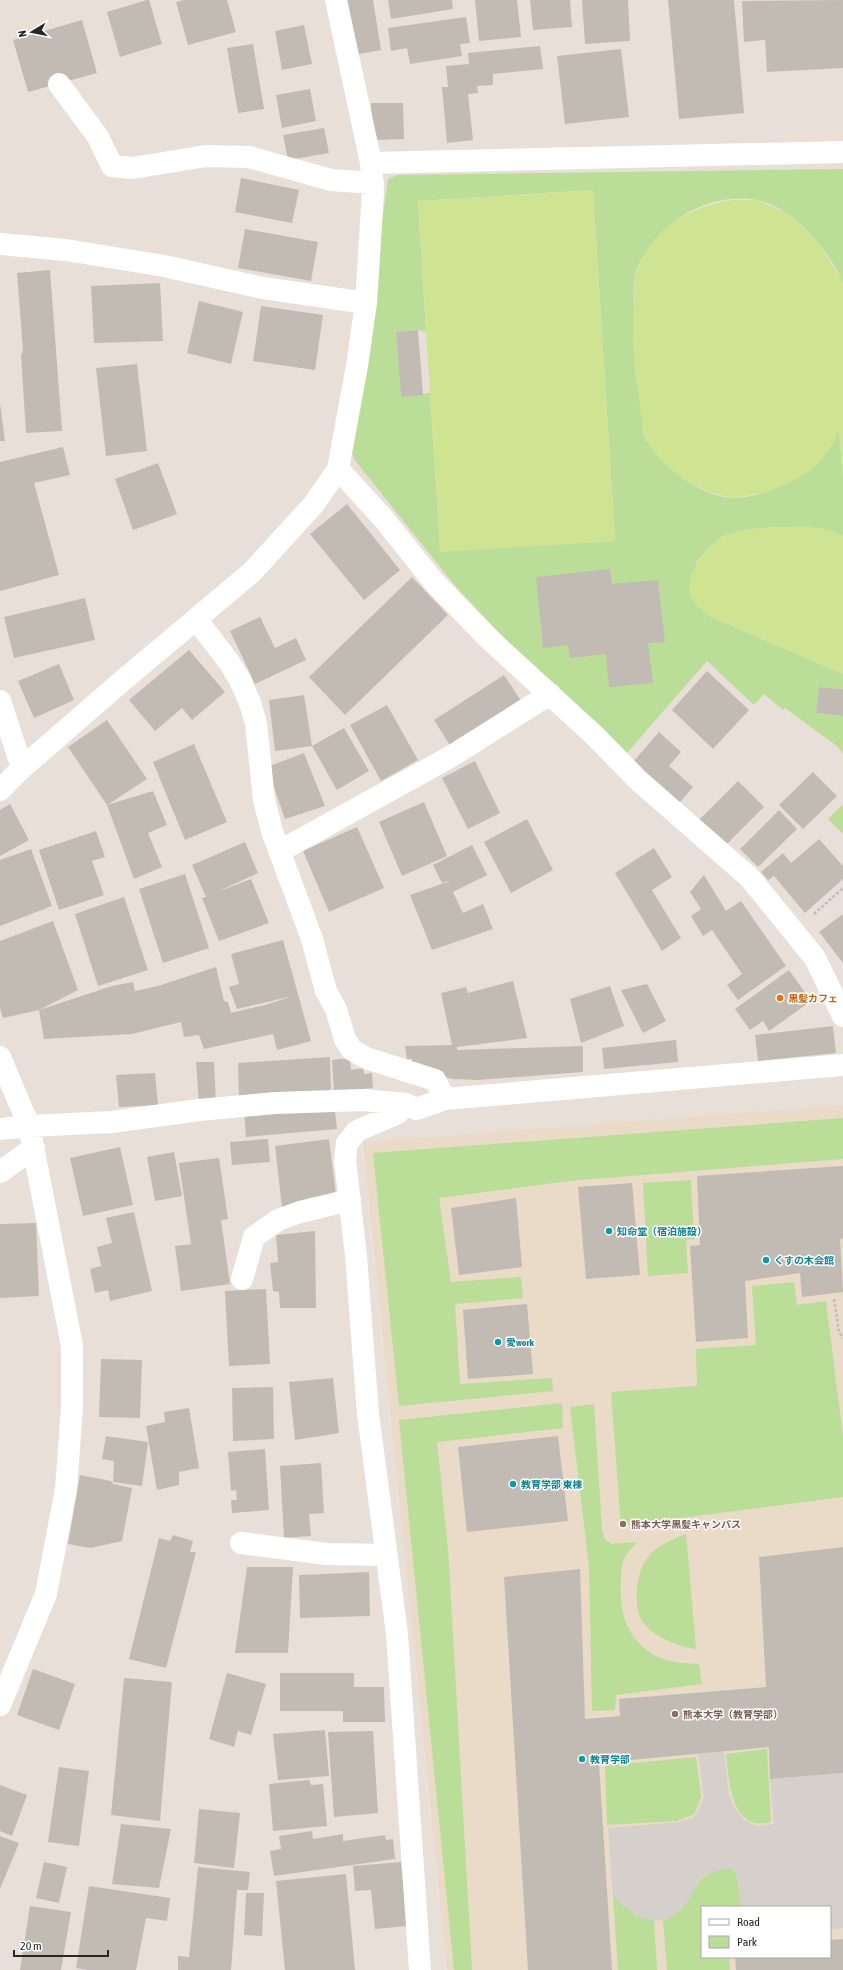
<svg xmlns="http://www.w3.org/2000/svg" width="843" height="1970" viewBox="0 0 843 1970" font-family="'Asap Condensed','Noto Sans JP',sans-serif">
  <rect width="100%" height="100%" fill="#e9dfd9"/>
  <path fill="#eadac8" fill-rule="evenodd" d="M843,1105V1970H447L363,1142ZM702,1907H830V1957H702Z"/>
  <path fill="#badd97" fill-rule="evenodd" d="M843,169V289C842,274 831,260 823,249C807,228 783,205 757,200C719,193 677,211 655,241C646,252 637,263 635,277C633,286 634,296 634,305C633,344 636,377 642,416C643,423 642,433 646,440C663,466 700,497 733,498C750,498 767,492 783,485C815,470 825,460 839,427L843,480V536C821,523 745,525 722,537C712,543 703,554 696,563L693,601L709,616L843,674V689L819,687L816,713L843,716V754L838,747L785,708L783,710L764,694L754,705L707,661L626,754L517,651L456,587L354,459L352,453V432L388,179L398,175ZM593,190L615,541L440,551L430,393L401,397L396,332L418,330L426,332L418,201Z
    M843,804V834L828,819Z
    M843,1118V1159L569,1181L439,1198L451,1282L521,1277L523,1298L455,1304L460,1384L552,1378L553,1391L399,1406L373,1153Z
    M691,1180L694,1239L686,1240L688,1273L648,1276L643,1183Z
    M794,1282L797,1305L826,1301L843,1437V1497L621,1526L611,1392L697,1386L696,1349L756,1345L752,1286Z
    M562,1403L563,1428L437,1442L448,1548L472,1970H454L399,1420Z
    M594,1404L602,1529L605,1540L612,1544L637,1542C633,1547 627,1552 624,1559C621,1565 621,1573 621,1580C619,1612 626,1639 656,1656C668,1663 686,1663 699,1664L702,1684L616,1695L615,1710L592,1711L589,1567L570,1407Z
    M686,1534L696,1649C678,1647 648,1635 640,1617C637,1608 636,1598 637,1589C638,1577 641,1565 649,1556C658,1545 673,1539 686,1534Z
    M767,1749L771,1822C731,1833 729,1780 726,1754Z
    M696,1757L701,1796L696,1811L693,1815L676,1821L607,1825L605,1766Z
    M731,1868L734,1870L738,1880L741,1907H702V1957H729L730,1970H667L663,1920C701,1907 684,1870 731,1868Z
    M613,1897L636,1915L654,1921L657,1970H618Z"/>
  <path fill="#cee493" d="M593,190L615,541L440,552L418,201Z
    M733,200H757L787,213L794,218L819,244L843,282V480L839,428L835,441L819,463L807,473L787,484L763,493L733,498L712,493L693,484L671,470L659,458L645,439L635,372L633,341L635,277C649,229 687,207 733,200Z
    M761,528C786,528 820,522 843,536V674L709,616C704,612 696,607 693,601C680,579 704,549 721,538C732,531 749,530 761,528Z"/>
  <path fill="#d5d0cb" d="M724,1751L729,1795L734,1806L744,1820L757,1826L774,1824L770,1779L843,1773V1928L830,1930V1907H741L738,1880L734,1870L730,1868L708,1873L698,1881L688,1902L669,1918L663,1920L654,1921L641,1918L623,1906L613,1897L608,1828L678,1822L693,1818L697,1813L704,1797L698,1754Z"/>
  <path fill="#c1bbb4" d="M147,0H149L162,44L120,57L107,12Z
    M184,0H227L236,32L188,45L176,2Z
    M345,0H373L381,50L354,55Z
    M388,0H452L453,9L391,19Z
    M475,0H517L521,37L479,41Z
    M530,0H570L572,27L533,30Z
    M582,0H628L630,41L585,44Z
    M668,0H734L744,113L679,119Z
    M843,0V68L767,72L765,40L744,42L742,1Z
    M466,17L470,43L460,44L462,56L410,64L407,48L391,51L388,28Z
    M82,20L97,73L28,92L13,40Z
    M304,25L312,64L282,70L275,31Z
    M253,44L264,109L238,113L227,48Z
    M540,46L543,69L493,74V85L477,86L478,93L468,94L473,140L447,143L442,87H448L446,66L469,64L468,53Z
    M621,49L629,117L565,124L557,56Z
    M310,89L316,121L282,128L276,95Z
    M371,103H403L404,139L372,140Z
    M324,128L329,153L288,160L283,135Z
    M241,178L299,190L292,223L235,212Z
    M245,229L318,242L311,281L238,268Z
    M50,270L62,431L26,433L21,355L23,351L17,273Z
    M160,283L163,341L94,343L91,286Z
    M199,301L243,312L231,364L187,353Z
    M261,306L323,315L315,370L253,361Z
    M418,330L423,395L401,397L396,332Z
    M137,364L147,451L106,456L96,368Z
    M0,403L5,441H0Z
    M63,447L70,475L34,483L59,575L0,591V462Z
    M158,463L177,514L133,530L115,479Z
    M347,504L400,570L364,600L310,534Z
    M610,569L612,584L658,580L665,642L648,643L653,683L609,687L606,654L570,658L568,645L543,648L536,577Z
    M412,577L448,615L345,715L309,677Z
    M85,598L95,640L14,658L4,617Z
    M260,617L275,648L296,638L306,660L255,684L230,631Z
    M189,650L225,692L192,720L182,708L155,731L129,700Z
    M59,664L74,700L34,718L18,681Z
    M707,671L749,710L713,749L672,710Z
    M504,675L521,701L451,747L434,720Z
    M819,687L843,689V716L816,713Z
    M304,695L312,746L275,751L269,700Z
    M387,705L418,760L381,781L350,725Z
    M107,720L147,779L107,805L68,747Z
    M344,728L369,771L337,790L312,746Z
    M659,732L681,752L669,766L693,787L675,808L633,762Z
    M194,744L227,822L185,840L153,762Z
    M304,753L325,806L285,819L267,767Z
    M475,761L500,813L468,829L442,778Z
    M813,772L837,796L803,829L779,805Z
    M738,781L764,807L724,847L698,821Z
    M153,791L167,825L148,833L162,867L134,879L107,805Z
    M424,802L447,856L402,876L379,822Z
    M10,804L29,840L0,856V810Z
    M779,810L797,829L758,867L740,849Z
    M527,819L553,870L511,893L484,842Z
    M357,827L384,888L329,912L303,851Z
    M96,831L105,857L92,861L104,895L59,910L39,850Z
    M819,839L843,866V879L805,913L774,876L768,880L761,872L783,853L791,863Z
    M245,842L258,873L217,892L251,879L269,923L219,941L202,898L206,897L192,865Z
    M472,845L487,875L453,892L463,913L483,904L493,929L432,950L410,895L447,882L451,889L447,881L442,883L433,865Z
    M654,848L672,877L652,890L681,938L662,951L615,873Z
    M31,849L52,906L0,926V860Z
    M185,874L209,948L163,963L139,889Z
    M704,875L726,911L741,901L786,966L738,1000L727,985L742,974L712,930L703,936L691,916L701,909L690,892Z
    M124,897L148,970L98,986L75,914Z
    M843,914V963L819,932Z
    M53,921L78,990L39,1010L112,986L133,982L135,991L158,986L216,967L224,1001L228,1002L231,1013L265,1005L293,996L237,1009L229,987L239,984L231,954L283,940L311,1041L277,1050L273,1034L204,1049L199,1035L184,1037L181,1022L132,1034L44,1039L39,1010L3,1018L0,1008V941Z
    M789,970L811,1001L769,1031L763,1021L750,1030L735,1009Z
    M513,981L527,1038L457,1047V1050L583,1046V1072L477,1080L452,1079L413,1067L412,1059H407L405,1046L452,1045L441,993L466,987L468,993Z
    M647,984L666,1021L643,1033L621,990Z
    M610,986L624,1026L581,1043L570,999Z
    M833,1026L836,1053L758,1061L755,1035Z
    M676,1040L678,1062L604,1069L602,1048Z
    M330,1057L331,1095L239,1099L238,1063Z
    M350,1058L351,1070L363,1068L364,1074L372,1073L373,1088L334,1092L332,1060Z
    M196,1062H214L216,1102L199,1104Z
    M155,1073L158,1105L119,1107L116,1075Z
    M334,1103L337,1129L246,1137L244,1111Z
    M268,1139L270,1162L232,1165L230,1142Z
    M329,1139L336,1195L309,1198L308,1204L282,1207L275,1146Z
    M120,1147L133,1205L83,1216L70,1158Z
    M174,1152L182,1196L155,1201L147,1157Z
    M219,1158L228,1219L221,1220L230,1284L181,1291L175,1246L191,1244L179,1163Z
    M843,1166V1238L840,1239L843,1292L802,1297L800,1273L745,1281L748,1338L696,1342L690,1246L700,1245L697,1176Z
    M632,1183L640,1275L586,1279L578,1187Z
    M516,1198L522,1267L459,1275L451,1208Z
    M134,1212L152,1291L110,1301L108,1290L95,1293L90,1269L101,1266L97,1247L112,1243L106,1218Z
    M36,1223L39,1296L0,1298V1224Z
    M315,1231L316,1308H280L279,1292L273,1291L270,1263L278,1262L276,1235Z
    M266,1289L270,1364L229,1366L225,1291Z
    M527,1304L533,1374L468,1379L463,1310Z
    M101,1359L142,1360L140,1418L99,1417Z
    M333,1378L339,1433L295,1440L289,1382Z
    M273,1387L274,1439L233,1441L232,1388Z
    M189,1408L199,1468L179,1472V1485L157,1490L146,1426L165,1422L164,1412Z
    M106,1436L148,1442L142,1486L113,1482L114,1461L102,1459Z
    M558,1436L568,1521L467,1532L458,1447Z
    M265,1449L269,1510L232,1513L231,1500H237L236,1490L231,1491L228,1452Z
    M321,1463L324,1513L309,1514L311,1536L284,1538L280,1466Z
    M80,1475L111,1481L113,1484L132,1488L122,1541L90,1548L68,1544Z
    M173,1535L193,1541L190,1552H196L166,1668L129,1659L159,1538L170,1541Z
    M843,1547V1773L770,1779L769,1747L599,1763L612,1970H528L504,1577L580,1569L585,1719L620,1716L619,1699L766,1687L759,1557Z
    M247,1567H293L288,1653H235Z
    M369,1572L370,1616L300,1618L299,1575Z
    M33,1669L75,1684L59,1730L17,1715Z
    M227,1673L266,1684L251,1735L238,1731L234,1747L209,1739Z
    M280,1673H354V1687H384L385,1722H343V1711H280Z
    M124,1678L172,1682L160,1821L111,1815Z
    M325,1730L329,1776L278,1780L273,1734Z
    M373,1731L378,1813L334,1817L328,1732Z
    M59,1767L89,1771L79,1846L48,1842Z
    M309,1780L311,1785L323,1784L327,1826L273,1831L269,1784Z
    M0,1785L27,1795L12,1836L0,1831Z
    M199,1809L240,1813L234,1868L194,1863Z
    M121,1824L171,1829L159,1888L112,1884Z
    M312,1831L313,1839L343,1834V1841L385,1835L386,1840L393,1839L395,1859L274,1876L270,1851L281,1849L279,1836Z
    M0,1836L19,1843L0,1889Z
    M44,1862L67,1867L59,1903L36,1898Z
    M401,1862L407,1926L375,1929L371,1890L355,1891L353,1866Z
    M198,1867L250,1872L248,1890H237L231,1970H178V1956L189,1957Z
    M346,1874L355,1970H285L276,1881Z
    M89,1886L170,1898L167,1921L146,1918L136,1970H88L76,1968Z
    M246,1893H264L262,1936L244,1935Z
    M30,1906L71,1912L61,1970H20Z
    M843,1939V1970H736L735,1957H830V1940Z"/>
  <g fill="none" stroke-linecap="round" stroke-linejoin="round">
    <path stroke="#bebebe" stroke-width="2.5" stroke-dasharray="3 2" stroke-linecap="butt" d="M814,914L843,888
      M834,1299L839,1332L843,1338"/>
    <path stroke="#fff" stroke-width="22" d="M59,84L98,137L112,166L132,168L206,156L249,157L331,180L373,183
      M371,163L843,152
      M0,244L66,250L164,266L263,288L366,303
      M338,469L383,518L434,582L488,638L593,734L638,780L750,878L815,958L843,1016
      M196,619L229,662L240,680L250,703L256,723L264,800L272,831L312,939L326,991L336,1009L345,1039L352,1050L366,1058L435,1080L445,1099
      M0,701L22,768
      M0,790L22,768L121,682L252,572L314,504L338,469L357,366L366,303L373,192L371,163L336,0
      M280,851L450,757L550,694
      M0,1057L29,1126L72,1346V1407L66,1489L46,1594L0,1705
      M406,1104L398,1113L357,1131L347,1143L345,1160L356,1256L368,1414L397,1634L420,1970
      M0,1129L29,1126L112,1122L199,1110L275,1103L363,1100L406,1104L416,1109L445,1099L843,1065
      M0,1172L34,1148
      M242,1279L254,1237L278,1220L300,1212L350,1200
      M241,1543L327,1554L386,1555"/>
  </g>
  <circle fill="#e8710a" stroke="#fff" stroke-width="1.5" cx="780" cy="998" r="4"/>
  <g fill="#0f9aa8" stroke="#fff" stroke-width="1.5">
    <circle cx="609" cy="1231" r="4"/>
    <circle cx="766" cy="1260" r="4"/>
    <circle cx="498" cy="1342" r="4"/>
    <circle cx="513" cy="1484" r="4"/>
    <circle cx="582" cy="1759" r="4"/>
  </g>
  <g fill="#8d6e63" stroke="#fff" stroke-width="1.5">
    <circle cx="623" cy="1524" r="4"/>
    <circle cx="675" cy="1714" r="4"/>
  </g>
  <g text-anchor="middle" stroke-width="3" stroke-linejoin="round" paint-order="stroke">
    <g font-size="10" font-weight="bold" fill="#c56008" stroke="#fff" text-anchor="start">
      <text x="788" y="1002">黒髪カフェ</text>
    </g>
    <g font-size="10" font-weight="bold" fill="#0d838f" stroke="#fff" text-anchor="start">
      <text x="617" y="1235">知命堂（宿泊施設）</text>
      <text x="774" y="1264">くすの木会館</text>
      <text x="506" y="1346">愛work</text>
      <text x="521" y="1488">教育学部 東棟</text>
      <text x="590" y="1763">教育学部</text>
    </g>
    <g font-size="10" font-weight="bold" fill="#785e54" stroke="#fff" text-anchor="start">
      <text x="631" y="1528">熊本大学黒髪キャンパス</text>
      <text x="683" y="1718">熊本大学（教育学部）</text>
    </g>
  </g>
  <rect x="701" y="1906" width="130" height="52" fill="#ffffff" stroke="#a9a9a9"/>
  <rect x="709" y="1919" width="20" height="6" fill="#ffffff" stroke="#a9a9a9"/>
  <text x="737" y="1926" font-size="12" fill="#272727">Road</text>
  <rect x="709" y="1936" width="20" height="12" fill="#badd97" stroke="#a9a9a9"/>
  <text x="737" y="1946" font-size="12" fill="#272727">Park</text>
  <g transform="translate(32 32) rotate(260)" stroke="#ffffff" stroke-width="3" paint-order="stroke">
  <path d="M0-3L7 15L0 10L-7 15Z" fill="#272727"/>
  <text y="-6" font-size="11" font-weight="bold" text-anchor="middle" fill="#272727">N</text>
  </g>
  <path d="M14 1950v6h94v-6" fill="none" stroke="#272727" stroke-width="2"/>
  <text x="20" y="1950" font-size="12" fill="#272727" stroke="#ffffff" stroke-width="3" paint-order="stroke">20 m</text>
</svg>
